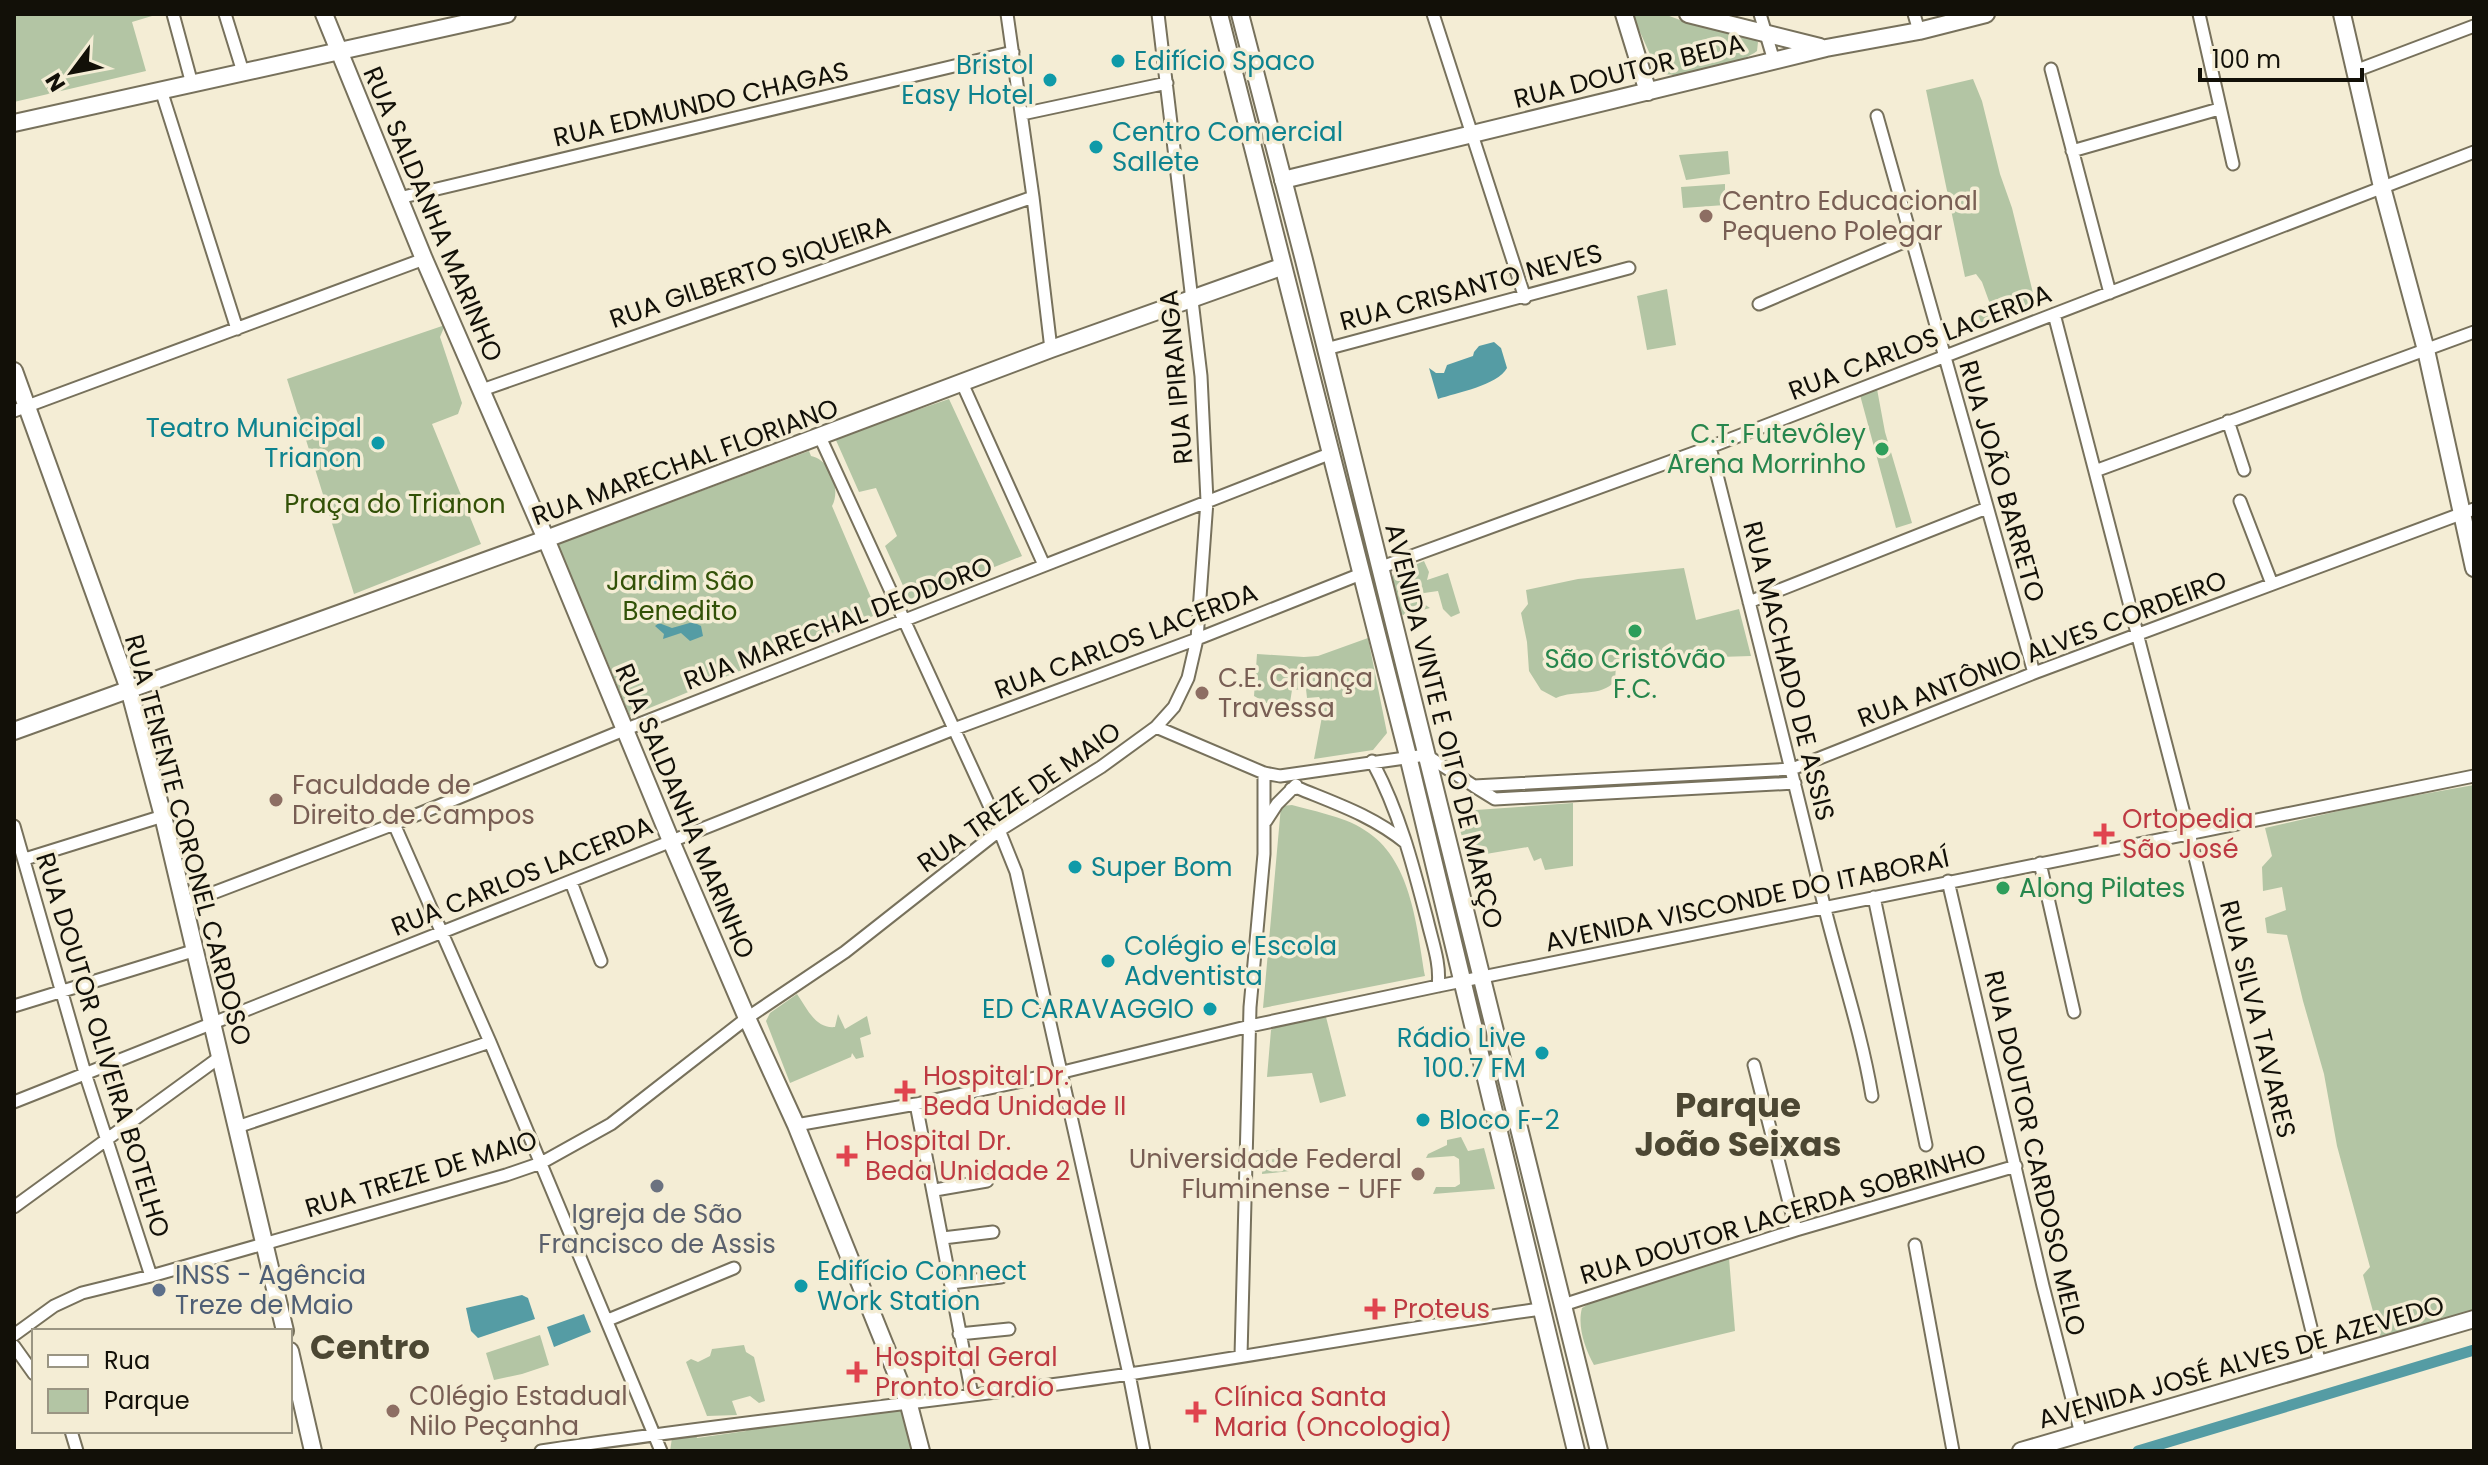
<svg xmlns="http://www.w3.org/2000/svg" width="2488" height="1465" viewBox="0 0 2488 1465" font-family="Poppins,sans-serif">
  <rect width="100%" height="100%" fill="#f4edd5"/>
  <path fill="#b3c5a4" d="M14,14H151L152,16L132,22L146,71L14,102Z
    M1632,14H1664L1688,23L1750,37L1758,42L1757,51C1740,64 1673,85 1657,70Z
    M1973,79L1982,101L2000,174L2012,208L2036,305L1982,325L1976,310L1990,304L1982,282L1976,274L1965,277L1926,90Z
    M1728,151L1730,174L1686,180L1679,155Z
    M1725,184V205L1683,208L1681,187Z
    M1667,289L1676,345L1647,350L1637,296Z
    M445,325L440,337L462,403L458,414L432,424L481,544L354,594L287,379Z
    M1877,389L1885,432L1912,523L1896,528L1860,395Z
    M949,399L1022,556L910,601L885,546L897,536L876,488L859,492L835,438Z
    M809,451L811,456C831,460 841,490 832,506L878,614L630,716L558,544Z
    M1424,561L1429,572L1427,580L1448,573L1460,613L1451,617L1443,609L1438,591L1424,593L1421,602L1430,608L1404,615L1399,614L1391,580L1394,574Z
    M1684,568L1696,620L1739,609L1751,656L1625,660L1616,665L1615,681C1601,698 1575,689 1556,698L1541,690L1529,671L1527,642L1521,613L1528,604L1526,590L1578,579Z
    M1368,638L1387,733L1373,750L1314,759L1324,706L1319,697L1307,698L1306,689L1292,690L1288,715L1254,696L1257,654L1304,657L1318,656Z
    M2474,785V1311L2380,1337L2363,1275L2370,1267L2337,1146L2324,1074L2303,1001L2287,935L2267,933L2265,918L2286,910L2282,887L2263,891L2262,867L2272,856L2265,828L2373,803Z
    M1573,803V866L1545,870L1541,858L1534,861L1528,847L1468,857L1460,830L1476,810Z
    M1292,805C1316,812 1348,817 1369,833C1412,863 1417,929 1425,976L1263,1008L1281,806Z
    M797,994C807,1008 815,1029 835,1027L838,1014L845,1029L867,1016L871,1034L860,1038L864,1057L856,1059L852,1053L851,1057L790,1083L766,1021L770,1013Z
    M1326,1017L1346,1096L1320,1103L1312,1073L1267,1077L1271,1030L1276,1027Z
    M1461,1137L1468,1151L1484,1148L1495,1189L1433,1194L1436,1187H1455L1460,1184L1459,1159L1454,1156L1426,1158L1428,1154L1447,1145V1140Z
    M1276,1149L1287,1156L1290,1171L1262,1174L1264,1151Z
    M1729,1258L1735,1331L1594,1365C1585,1349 1577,1326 1582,1308L1592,1302Z
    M540,1335L549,1365L522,1374L494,1380L486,1353Z
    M744,1345L746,1352L754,1357L765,1401L759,1403L750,1396L732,1401L737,1415L707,1416L686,1362L691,1359L698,1362L710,1356L712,1349Z
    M902,1408L914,1451H670L672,1438L696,1434L697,1438L746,1431L748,1427L784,1425Z"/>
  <path fill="#559ca4" d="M1494,342L1501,348L1507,368C1498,385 1456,393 1438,399L1429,368L1436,373H1444L1447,365L1473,356L1474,352L1479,346Z
    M662,569L667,570V578L656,588L647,590L640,585V575Z
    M693,622L701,626L703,636L690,641L681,633L663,639L664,634L655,626L659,623L672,628Z
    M522,1295L528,1298L535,1319L478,1338L471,1331L466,1308Z
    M584,1314L591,1332L554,1347L547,1327Z"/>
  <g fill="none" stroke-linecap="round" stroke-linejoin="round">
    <path stroke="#559ca4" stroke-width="11" d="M2138,1451L2474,1350"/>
    <g stroke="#77715c" stroke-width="15">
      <path id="street" d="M173,14L192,84
        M225,14L243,72
        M1007,14L1033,197L1051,349
        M1433,14L1525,298
        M1760,14L1774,61
        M1914,14L1919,31
        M2199,14L2233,164
        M2051,69L2110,293
        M2355,71L2474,26
        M161,90L237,329
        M1022,114L1167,83
        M1877,116L2034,673
        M2072,151L2219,109
        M399,198L1013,52
        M1759,304L1913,238
        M2054,314L2189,833L2320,1364
        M1326,349L1629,268
        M962,383L1044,565
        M482,390L1033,197
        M14,411L424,259
        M2228,421L2244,470
        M820,437L989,805L1016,872L1129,1374L1144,1451
        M1710,447C1748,598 1787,750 1823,901C1839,967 1861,1030 1872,1096
        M2095,471L2474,332
        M2240,501L2272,584
        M1379,568L1710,447L2474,152
        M1749,602L1987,508
        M1156,727L1264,773L1280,776L1426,755L1474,786L1792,769L2034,673L2474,509
        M1372,761C1399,811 1413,865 1427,919C1432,941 1441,964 1438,986
        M1474,786L1495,799L1795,783
        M1291,789L1298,788C1337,804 1373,816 1406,843
        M1266,821L1277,804L1296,785
        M394,824L490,1042L661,1451
        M14,826L85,1073L151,1276
        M25,859L163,816
        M2040,863L2074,1012
        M1948,881L2043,1286L2081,1434
        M571,882L601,961
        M1874,897L1926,1145
        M184,904L394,824L624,730L1329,454
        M14,1006L196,950
        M1754,1065L1796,1230
        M14,1102L954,729L1197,639L1361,574
        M916,1104L972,1395
        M796,1125L916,1104L1063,1072L1250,1026L1438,986L2474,776
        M237,1127L490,1042
        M935,1190L987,1181
        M14,1207L220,1057
        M943,1238L993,1232
        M1915,1245L1953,1451
        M951,1283L1001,1277
        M1563,1305L1796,1230L2016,1166
        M608,1320L734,1268
        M959,1334L1009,1329
        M14,1335L54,1306L82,1293L151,1276L506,1175L541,1163L611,1124L747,1018L845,952L1000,830L1101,767L1156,727L1174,707L1188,678L1197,639L1207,501L1201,376L1158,14
        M14,1346L34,1374
        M1241,1356L1250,1007L1264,854V773
        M71,1431L77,1451
        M541,1451C736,1421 933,1403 1129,1374C1267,1354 1403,1328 1541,1309"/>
    </g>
    <g stroke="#77715c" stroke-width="20">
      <path id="secondary" d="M324,14L424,259L546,539L671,841L747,1018L796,1125L909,1405L921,1451
        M1624,14L1648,92
        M1688,14L1820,47
        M2342,14L2382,187L2426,350L2474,568
        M14,123L507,14
        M1283,180L1826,48L1919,31L1986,14
        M14,371L129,689L163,816L285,1331
        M14,731L546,539L1051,349L1281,267
        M290,1351L313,1451
        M2021,1451L2474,1319"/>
    </g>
    <g stroke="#77715c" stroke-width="20">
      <path id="primary" d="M1219,14L1408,756L1576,1451
        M1240,14L1304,260L1599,1451"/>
    </g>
    <use href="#street" stroke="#fff" stroke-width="11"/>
    <use href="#secondary" stroke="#fff" stroke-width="16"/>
    <use href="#primary" stroke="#fff" stroke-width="16"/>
  </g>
  <g fill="#0f9aa8" stroke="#f4edd5" stroke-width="3">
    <circle cx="1118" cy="61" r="8"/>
    <circle cx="1050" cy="80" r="8"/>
    <circle cx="1096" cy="147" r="8"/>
    <circle cx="378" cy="443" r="8"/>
    <circle cx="1075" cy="867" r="8"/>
    <circle cx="1108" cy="961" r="8"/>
    <circle cx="1210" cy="1009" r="8"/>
    <circle cx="1542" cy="1053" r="8"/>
    <circle cx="1423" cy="1120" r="8"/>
    <circle cx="801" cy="1286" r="8"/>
  </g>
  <g fill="#8d6e63" stroke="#f4edd5" stroke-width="3">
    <circle cx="1706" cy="216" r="8"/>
    <circle cx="1202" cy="693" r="8"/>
    <circle cx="276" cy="800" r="8"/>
    <circle cx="1418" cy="1174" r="8"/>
    <circle cx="393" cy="1411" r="8"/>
  </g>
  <g fill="#2e9e5b" stroke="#f4edd5" stroke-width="3">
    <circle cx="1882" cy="449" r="8"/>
    <circle cx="1635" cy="631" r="8"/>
    <circle cx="2003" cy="888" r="8"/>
  </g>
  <g fill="#e0444e" stroke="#f4edd5" stroke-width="3">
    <path d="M2100 822h8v8h8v8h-8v8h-8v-8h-8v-8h8z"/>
    <path d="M901 1079h8v8h8v8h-8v8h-8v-8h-8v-8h8z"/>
    <path d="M843 1144h8v8h8v8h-8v8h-8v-8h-8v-8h8z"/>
    <path d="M1371 1297h8v8h8v8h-8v8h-8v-8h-8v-8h8z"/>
    <path d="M853 1360h8v8h8v8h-8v8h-8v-8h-8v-8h8z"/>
    <path d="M1192 1400h8v8h8v8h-8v8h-8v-8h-8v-8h8z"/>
  </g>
  <circle fill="#6b7280" stroke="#f4edd5" stroke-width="3" cx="657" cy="1186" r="8"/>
  <circle fill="#5c6f8a" stroke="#f4edd5" stroke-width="3" cx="159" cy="1290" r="8"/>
  <g text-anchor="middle" stroke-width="7" stroke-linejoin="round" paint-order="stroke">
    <g font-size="26" fill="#0d838f" stroke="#f4edd5" text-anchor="start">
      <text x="1134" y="70">Edifício Spaco</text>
      <text x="1034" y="74" text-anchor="end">Bristol<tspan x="1034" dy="30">Easy Hotel</tspan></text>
      <text x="1112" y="141">Centro Comercial<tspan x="1112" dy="30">Sallete</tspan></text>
      <text x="362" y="437" text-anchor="end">Teatro Municipal<tspan x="362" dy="30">Trianon</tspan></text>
      <text x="1091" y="876">Super Bom</text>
      <text x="1124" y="955">Colégio e Escola<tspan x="1124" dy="30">Adventista</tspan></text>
      <text x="1194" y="1018" text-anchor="end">ED CARAVAGGIO</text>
      <text x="1526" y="1047" text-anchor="end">Rádio Live<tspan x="1526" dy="30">100.7 FM</tspan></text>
      <text x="1439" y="1129">Bloco F-2</text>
      <text x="817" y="1280">Edifício Connect<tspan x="817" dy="30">Work Station</tspan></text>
    </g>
    <g font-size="26" fill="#121008" stroke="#f4edd5">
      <text transform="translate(1629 71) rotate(-14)" y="9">RUA DOUTOR BEDA</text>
      <text transform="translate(701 104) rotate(-13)" y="9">RUA EDMUNDO CHAGAS</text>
      <text transform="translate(433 214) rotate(67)" y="9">RUA SALDANHA MARINHO</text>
      <text transform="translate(750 272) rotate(-19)" y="9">RUA GILBERTO SIQUEIRA</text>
      <text transform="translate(1471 287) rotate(-15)" y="9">RUA CRISANTO NEVES</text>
      <text transform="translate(1920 342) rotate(-21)" y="9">RUA CARLOS LACERDA</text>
      <text transform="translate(1176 377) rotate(-95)" y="9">RUA IPIRANGA</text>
      <text transform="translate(685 462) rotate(-20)" y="9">RUA MARECHAL FLORIANO</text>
      <text transform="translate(2002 481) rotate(74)" y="9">RUA JOÃO BARRETO</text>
      <text transform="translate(838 623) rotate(-21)" y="9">RUA MARECHAL DEODORO</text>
      <text transform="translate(1126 641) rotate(-21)" y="9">RUA CARLOS LACERDA</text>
      <text transform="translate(2042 649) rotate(-21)" y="9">RUA ANTÔNIO ALVES CORDEIRO</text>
      <text transform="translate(1789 671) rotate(76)" y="9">RUA MACHADO DE ASSIS</text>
      <text transform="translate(1444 726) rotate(76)" y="9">AVENIDA VINTE E OITO DE MARÇO</text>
      <text transform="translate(1019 797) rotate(-35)" y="9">RUA TREZE DE MAIO</text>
      <text transform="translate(685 811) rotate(67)" y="9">RUA SALDANHA MARINHO</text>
      <text transform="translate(188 840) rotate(75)" y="9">RUA TENENTE CORONEL CARDOSO</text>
      <text transform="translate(522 876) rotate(-22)" y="9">RUA CARLOS LACERDA</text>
      <text transform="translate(1747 900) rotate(-12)" y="9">AVENIDA VISCONDE DO ITABORAÍ</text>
      <text transform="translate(2258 1019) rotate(76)" y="9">RUA SILVA TAVARES</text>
      <text transform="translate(103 1045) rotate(73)" y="9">RUA DOUTOR OLIVEIRA BOTELHO</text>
      <text transform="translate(2035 1153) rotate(77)" y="9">RUA DOUTOR CARDOSO MELO</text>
      <text transform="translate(421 1174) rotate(-17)" y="9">RUA TREZE DE MAIO</text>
      <text transform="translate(1783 1214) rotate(-17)" y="9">RUA DOUTOR LACERDA SOBRINHO</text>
      <text transform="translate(2241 1362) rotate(-16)" y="9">AVENIDA JOSÉ ALVES DE AZEVEDO</text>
    </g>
    <g font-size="26" fill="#785e54" stroke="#f4edd5" text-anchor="start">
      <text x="1722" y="210">Centro Educacional<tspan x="1722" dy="30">Pequeno Polegar</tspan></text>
      <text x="1218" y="687">C.E. Criança<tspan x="1218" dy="30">Travessa</tspan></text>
      <text x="292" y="794">Faculdade de<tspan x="292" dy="30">Direito de Campos</tspan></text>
      <text x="1402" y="1168" text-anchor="end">Universidade Federal<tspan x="1402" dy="30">Fluminense - UFF</tspan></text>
      <text x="409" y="1405">C0légio Estadual<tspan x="409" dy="30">Nilo Peçanha</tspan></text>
    </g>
    <g font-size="26" fill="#27864d" stroke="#f4edd5" text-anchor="end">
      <text x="1866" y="443">C.T. Futevôley<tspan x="1866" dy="30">Arena Morrinho</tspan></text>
      <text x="1635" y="668" text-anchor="middle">São Cristóvão<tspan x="1635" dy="30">F.C.</tspan></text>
      <text x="2019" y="897" text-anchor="start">Along Pilates</text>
    </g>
    <g font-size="26" fill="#325107" stroke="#f4edd5">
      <text x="395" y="513">Praça do Trianon</text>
      <text x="680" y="590">Jardim São<tspan x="680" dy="30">Benedito</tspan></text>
    </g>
    <g font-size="26" fill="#be3a42" stroke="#f4edd5" text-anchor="start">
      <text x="2122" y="828">Ortopedia<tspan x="2122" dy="30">São José</tspan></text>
      <text x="923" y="1085">Hospital Dr.<tspan x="923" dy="30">Beda Unidade II</tspan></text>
      <text x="865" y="1150">Hospital Dr.<tspan x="865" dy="30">Beda Unidade 2</tspan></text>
      <text x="1393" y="1318">Proteus</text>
      <text x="875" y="1366">Hospital Geral<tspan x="875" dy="30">Pronto Cardio</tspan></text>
      <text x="1214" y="1406">Clínica Santa<tspan x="1214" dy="30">Maria (Oncologia)</tspan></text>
    </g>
    <g font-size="26" fill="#5b616d" stroke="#f4edd5">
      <text x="657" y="1223">Igreja de São<tspan x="657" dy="30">Francisco de Assis</tspan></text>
    </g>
    <g font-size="26" fill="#4e5e75" stroke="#f4edd5" text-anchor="start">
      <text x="175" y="1284">INSS - Agência<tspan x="175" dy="30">Treze de Maio</tspan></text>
    </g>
    <g font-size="34" font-weight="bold" fill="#4c4733" stroke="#f4edd5">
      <text x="1738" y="1117">Parque<tspan x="1738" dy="39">João Seixas</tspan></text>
      <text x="370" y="1359">Centro</text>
    </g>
  </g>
  <rect width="2488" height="1465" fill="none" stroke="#121008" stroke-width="32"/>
  <rect x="32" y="1329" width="260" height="104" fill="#f4edd5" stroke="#9a9583" stroke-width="2"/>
  <rect x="48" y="1355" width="40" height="12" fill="#ffffff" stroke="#9a9583" stroke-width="2"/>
  <text x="104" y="1369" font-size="24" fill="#121008">Rua</text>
  <rect x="48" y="1389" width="40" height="24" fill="#b3c5a4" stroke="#9a9583" stroke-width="2"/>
  <text x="104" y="1409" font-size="24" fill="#121008">Parque</text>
  <g transform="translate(72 72) rotate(238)" stroke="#f4edd5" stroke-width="6" paint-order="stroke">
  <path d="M0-6L14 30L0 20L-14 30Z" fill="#121008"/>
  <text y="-12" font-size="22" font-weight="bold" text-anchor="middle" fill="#121008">N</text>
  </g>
  <path d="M2200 68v12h162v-12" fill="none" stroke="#121008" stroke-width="4"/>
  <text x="2212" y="68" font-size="24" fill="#121008" stroke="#f4edd5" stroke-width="6" paint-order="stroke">100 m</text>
</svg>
